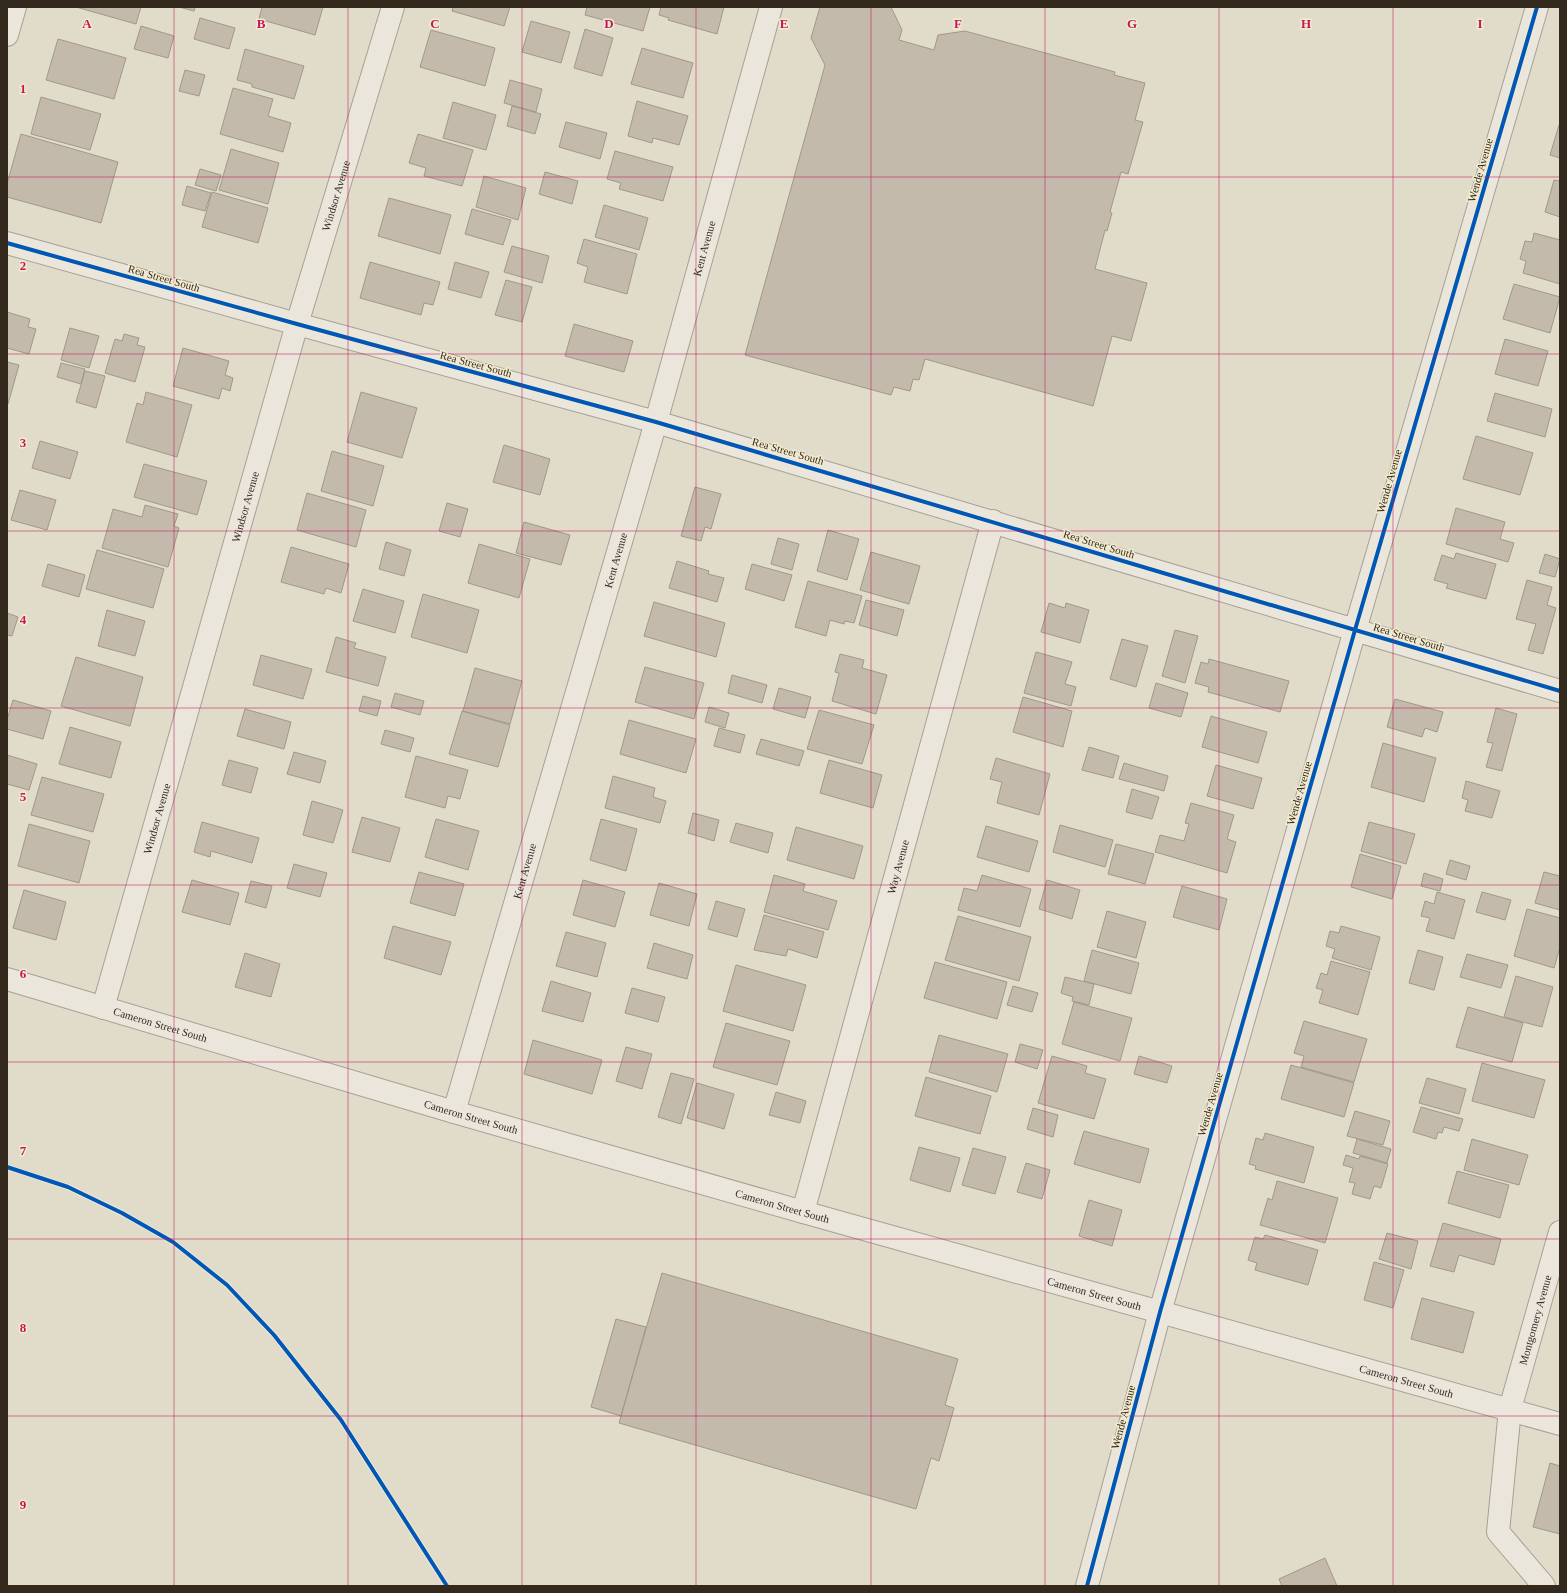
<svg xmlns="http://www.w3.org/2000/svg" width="1567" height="1593" viewBox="0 0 1567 1593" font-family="'Times New Roman',serif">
  <rect width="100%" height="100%" fill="#e1dcca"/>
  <path fill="#c4baac" stroke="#a0988a" d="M76,7H141L136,24Z
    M179,7H195L194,11Z
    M262,7H323L315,35L259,19Z
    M453,7H510L504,26L452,11Z
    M587,7H650L643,31L585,15Z
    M661,7H724L717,34L668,20L669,18L659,15Z
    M820,7H891L902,30L899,40L934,50L938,35L965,31L1115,72L1114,75L1145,83L1135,120L1143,122L1128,174L1121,172L1110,212L1112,213L1107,231L1105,230L1095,269L1147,283L1131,341L1112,336L1093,406L925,359L919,380L913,379L910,391L894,387L891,395L745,355L825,65L811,38Z
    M200,18L235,28L229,49L194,39Z
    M531,21L570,32L561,63L522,52Z
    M141,26L174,36L168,58L134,49Z
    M585,29L613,38L602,76L574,68Z
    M431,30L495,48L485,86L420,67Z
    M58,39L126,58L114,99L46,80Z
    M642,48L693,63L683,98L631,84Z
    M245,49L304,66L294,99L252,87V84L237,80Z
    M185,70L205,75L199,96L179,91Z
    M510,80L542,89L536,112L504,103Z
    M233,88L273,99L268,116L291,123L283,152L220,134Z
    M41,97L101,114L90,150L31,134Z
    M637,101L688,116L679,145L653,138L652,143L628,136Z
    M453,102L496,115L486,150L443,138Z
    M512,106L541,114L535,134L507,126Z
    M566,122L607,133L600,159L559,147Z
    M1559,125H1560V158L1550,155Z
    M21,134L118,162L101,223L7,197V184Z
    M418,134L473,150L462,186L424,176L426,168L409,163Z
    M231,149L279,163L268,204L219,190Z
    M615,151L673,167L663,201L619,189L621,183L607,179Z
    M200,169L221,175L216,191L195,185Z
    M545,172L578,181L572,204L539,194Z
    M484,176L526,188L518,220L476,207Z
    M1554,180L1560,181V217L1545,212Z
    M187,186L211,193L205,211L182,205Z
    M212,192L268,208L258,243L202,227Z
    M389,198L451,215L440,254L378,236Z
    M604,205L648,218L639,250L595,237Z
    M472,209L511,220L503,245L465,234Z
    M1534,233L1560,240V284L1523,273L1526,261L1520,259L1525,241L1532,242Z
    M584,239L637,254L627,294L584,282L588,267L577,263Z
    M512,246L549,256L542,283L504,272Z
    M370,262L440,282L433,305L424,303L421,315L360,298Z
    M455,262L489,272L481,298L448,289Z
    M506,280L532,287L522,322L495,315Z
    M1514,284L1560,297L1550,333L1503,319Z
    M7,312L30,319L28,327L36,329L29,354L7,348Z
    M574,324L633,341L624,372L565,356Z
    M70,328L99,336L89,368L61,360Z
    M124,334L139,338L137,345L145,347L135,382L105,373L115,339L122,341Z
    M1505,339L1548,351L1538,386L1495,374Z
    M183,348L229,361L225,375L233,378L230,391L222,388L219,399L173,386Z
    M7,362L19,365L8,404H7Z
    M61,363L85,369L81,384L57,377Z
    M85,371L105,376L96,408L76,402Z
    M146,392L192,405L177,457L126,442L137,403L143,405Z
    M361,392L417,408L402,458L347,442Z
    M1495,393L1552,409L1545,437L1487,421Z
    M1476,436L1533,453L1520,495L1463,479Z
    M40,441L78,452L70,479L32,468Z
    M504,445L550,459L540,495L493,482Z
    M332,451L384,466L373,506L321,491Z
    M144,464L207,481L197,515L134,497Z
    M695,487L721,494L711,529L705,527L701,541L681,536Z
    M20,490L56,500L47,530L11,520Z
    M307,493L366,510L356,547L297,530Z
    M447,503L468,509L460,537L439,531Z
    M145,505L178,514L174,526L179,528L168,567L102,548L113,509L142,517Z
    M1456,508L1505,522L1500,539L1514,543L1508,562L1446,544Z
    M524,522L570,535L561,565L516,553Z
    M828,530L859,539L847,580L817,571Z
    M778,538L799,544L792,570L771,564Z
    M386,542L411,550L404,576L379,569Z
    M479,544L530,559L519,598L468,583Z
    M291,547L349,564L341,593L326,588L324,594L281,582Z
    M97,550L164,569L153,608L86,589Z
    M871,552L920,566L909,604L860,590Z
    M1456,553L1496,564L1486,599L1446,588L1448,584L1434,580L1442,555L1454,559Z
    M1545,554L1560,559L1555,577L1539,573Z
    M677,561L709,571L708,574L724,578L717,602L669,588Z
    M48,564L85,575L79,597L42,586Z
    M752,564L792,575L784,601L745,589Z
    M1527,580L1552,587L1547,605L1556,608L1543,654L1528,650L1536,624L1516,619Z
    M808,581L862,596L854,623L845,621L844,624L830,620L826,636L795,627Z
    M363,589L404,601L395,633L353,621Z
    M423,594L479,610L467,653L411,637Z
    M866,600L904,610L897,636L859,625Z
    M654,602L725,623L716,657L644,636Z
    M1049,603L1065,608L1066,603L1089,610L1080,643L1041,632Z
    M107,610L145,621L135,656L98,646Z
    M7,613L18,617L12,636L7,635Z
    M1175,630L1198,636L1185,683L1162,676Z
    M336,637L356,643L354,648L386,657L378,686L326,672Z
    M1122,639L1148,646L1136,687L1110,679Z
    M1036,652L1072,662L1065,684L1076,687L1071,706L1024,693Z
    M840,654L864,660L862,668L887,675L876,714L832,701L839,673L835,672Z
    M261,655L312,669L303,699L253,685Z
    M76,657L143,677L130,726L61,706Z
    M1209,659L1289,681L1280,712L1208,692L1209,687L1195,683L1201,662L1208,664Z
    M645,667L704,683L694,719L635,702Z
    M475,668L522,681L510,724L463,711Z
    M732,675L767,685L762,703L728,693Z
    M1156,683L1188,693L1181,717L1149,708Z
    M779,688L811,697L805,718L773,709Z
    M395,693L424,701L420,715L391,707Z
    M363,696L381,701L377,716L359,711Z
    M1023,697L1072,711L1063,747L1013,732Z
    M1395,699L1443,712L1437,732L1425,728L1422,737L1387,727Z
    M13,700L51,711L43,739L7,729V720Z
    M709,707L729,713L725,728L705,722Z
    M1496,708L1517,714L1502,771L1486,767L1493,743L1487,742Z
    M245,709L291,722L284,749L237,736Z
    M819,710L874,725L862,764L807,749Z
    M462,711L510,725L498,767L449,754Z
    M1211,716L1267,732L1258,763L1202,747Z
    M629,720L696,739L686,773L620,754Z
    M70,727L121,742L111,778L59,764Z
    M719,728L745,735L740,753L714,746Z
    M385,730L414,738L410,752L381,744Z
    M761,739L804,751L799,766L756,754Z
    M1383,743L1436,758L1424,802L1371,787Z
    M1089,747L1119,756L1113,778L1082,770Z
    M294,752L326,761L320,783L287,774Z
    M7,755L37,764L29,790L7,784Z
    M416,756L468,770L460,799L448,796L445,808L405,797Z
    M996,758L1050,774L1039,815L997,803L1002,782L990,779Z
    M229,760L258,768L251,793L222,785Z
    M829,760L882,775L873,808L820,793Z
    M1124,763L1168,776L1164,791L1119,779Z
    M1216,765L1262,778L1253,809L1207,796Z
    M613,776L655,788L653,797L666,801L660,823L605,808Z
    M42,777L104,794L93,832L31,815Z
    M1466,781L1500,791L1492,818L1465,811L1468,800L1462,798Z
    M1132,789L1159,797L1152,819L1126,812Z
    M312,801L343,810L333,843L303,835Z
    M1191,803L1234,815L1227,839L1236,842L1227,873L1155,852L1160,835L1184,841L1189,824L1185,823Z
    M693,813L719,820L714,841L688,833Z
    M362,817L400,828L390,862L352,852Z
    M436,819L479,831L468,870L425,857Z
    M601,819L637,829L626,871L590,860Z
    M202,822L259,838L252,863L211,851L210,857L194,852Z
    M1369,822L1415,834L1406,864L1361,851Z
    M736,823L773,833L768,853L730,842Z
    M29,824L90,841L79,883L18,866Z
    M1060,825L1113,840L1105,867L1053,852Z
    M986,826L1038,841L1029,872L977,857Z
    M796,827L863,846L854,879L787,860Z
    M1116,844L1154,854L1145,884L1108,874Z
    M1360,854L1401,866L1392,899L1351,887Z
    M1450,860L1470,866L1466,880L1446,874Z
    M294,864L327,873L320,897L287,888Z
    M419,872L464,884L455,916L410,903Z
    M1544,872L1560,876V910L1535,903Z
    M1424,873L1443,879L1440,891L1421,886Z
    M774,875L805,884L803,891L837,901L828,930L764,912Z
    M982,875L1031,889L1020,927L958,910L964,888L977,891Z
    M192,880L239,893L230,925L182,912Z
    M583,880L625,892L615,927L573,915Z
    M1047,880L1080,890L1072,919L1039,909Z
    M251,881L272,886L266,908L245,902Z
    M659,883L697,894L689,926L650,915Z
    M1182,886L1227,899L1219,930L1173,917Z
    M24,890L66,902L56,940L13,928Z
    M1437,892L1465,900L1454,939L1426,931L1430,918L1421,916L1425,901L1434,904Z
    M1482,892L1511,900L1505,920L1476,912Z
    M716,901L745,909L737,937L708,929Z
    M1527,909L1560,918V947L1554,968L1514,956Z
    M1107,911L1146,922L1136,958L1097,947Z
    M764,915L824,932L817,958L788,949L786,956L754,950Z
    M958,916L1031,937L1019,981L945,960Z
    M393,926L451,942L441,975L384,958Z
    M1341,926L1380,937L1371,970L1332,958L1335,949L1326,946L1330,931L1339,933Z
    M566,932L606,943L597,977L556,966Z
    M654,943L693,955L687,979L647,968Z
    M1092,950L1139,963L1131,994L1084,981Z
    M1418,950L1443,957L1434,990L1409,983Z
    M245,953L280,964L271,997L235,987Z
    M1467,954L1508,965L1501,988L1460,977Z
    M1331,961L1370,972L1358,1015L1319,1003L1323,990L1316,988L1321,973L1327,975Z
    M935,962L1007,982L997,1019L924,998Z
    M736,965L806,985L793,1031L723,1011Z
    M1516,976L1553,987L1542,1027L1504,1017Z
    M1065,977L1094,984L1089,1005L1072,1001L1073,997L1061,993Z
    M551,981L591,993L583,1022L542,1011Z
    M1013,986L1038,993L1032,1012L1007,1005Z
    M632,988L665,997L658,1022L625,1013Z
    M1074,1002L1132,1018L1120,1061L1062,1044Z
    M1468,1007L1523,1023L1512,1062L1456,1047Z
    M1304,1021L1367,1039L1354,1082L1301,1067L1304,1056L1294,1053Z
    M726,1023L790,1041L777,1085L713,1067Z
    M939,1035L1008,1054L997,1092L929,1072Z
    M533,1040L602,1060L592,1094L524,1074Z
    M1020,1044L1043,1050L1037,1069L1015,1062Z
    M626,1047L652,1054L642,1089L616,1081Z
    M1052,1056L1087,1066L1085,1073L1106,1079L1094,1119L1038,1103Z
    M1139,1056L1172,1066L1167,1083L1134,1074Z
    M1482,1063L1545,1080L1534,1118L1472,1101Z
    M1291,1065L1354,1083L1344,1117L1281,1099Z
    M671,1073L694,1079L681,1124L658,1117Z
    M926,1077L991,1096L980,1134L915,1116Z
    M1427,1078L1466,1089L1459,1114L1419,1103Z
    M697,1083L734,1094L724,1129L687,1118Z
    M776,1092L806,1101L800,1123L769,1115Z
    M1421,1107L1463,1119L1459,1131L1444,1127L1442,1133L1438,1132L1436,1139L1413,1132Z
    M1033,1108L1058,1115L1053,1137L1027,1129Z
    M1355,1111L1390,1121L1383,1145L1347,1136Z
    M1084,1131L1149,1149L1140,1183L1074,1164Z
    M1265,1133L1314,1147L1304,1183L1255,1169L1256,1166L1249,1164L1256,1138L1263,1140Z
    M1357,1139L1391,1149L1387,1163L1353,1153Z
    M1472,1139L1528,1155L1519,1185L1464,1170Z
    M919,1147L960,1158L950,1192L910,1180Z
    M973,1148L1006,1157L995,1194L962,1185Z
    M1346,1155L1359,1159L1360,1156L1388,1164L1381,1188L1374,1186L1370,1199L1352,1194L1355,1183L1349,1182L1353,1168L1343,1165Z
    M1026,1163L1050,1170L1042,1199L1017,1192Z
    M1457,1171L1509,1185L1500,1218L1448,1203Z
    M1277,1181L1338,1198L1325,1243L1260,1225L1268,1198L1272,1200Z
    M1089,1200L1122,1210L1112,1246L1079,1236Z
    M1443,1223L1501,1239L1494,1265L1459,1255L1454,1272L1430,1266Z
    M1387,1233L1418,1241L1411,1269L1379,1259Z
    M1265,1235L1318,1250L1308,1285L1255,1270L1257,1263L1248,1260L1255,1237L1263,1239Z
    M1374,1262L1404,1270L1393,1308L1364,1300Z
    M662,1273L958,1359L945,1405L954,1408L939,1461L931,1458L916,1509L619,1423Z
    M1422,1298L1474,1312L1463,1353L1411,1339Z
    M616,1319L646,1327L621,1416L591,1407Z
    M1550,1463L1560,1466V1534L1533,1527Z
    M1325,1558L1337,1586H1282L1279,1579Z"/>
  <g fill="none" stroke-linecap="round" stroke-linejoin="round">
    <g stroke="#a6a094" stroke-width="24">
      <g id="minor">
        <path d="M7,35L15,7"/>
        <path d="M7,243L297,324L656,422L1560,691"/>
        <path id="s1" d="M7,979L454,1112L803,1212L1560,1424"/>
        <path id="s2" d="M103,1008L297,324L393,7"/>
        <path id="s3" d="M454,1112L656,422L771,7"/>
        <path id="s4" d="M803,1212L993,521"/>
        <path d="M1087,1586L1160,1312L1355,630L1537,7"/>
        <path id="s5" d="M1544,1586L1498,1532L1510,1409L1560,1232"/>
      </g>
    </g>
    <use href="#minor" stroke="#eae6dc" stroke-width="22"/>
    <g stroke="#f2ebd0" stroke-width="6">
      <path id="cycleway" d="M7,243L297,324L656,422L1560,691
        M7,1167L68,1187L122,1213L173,1242L227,1285L274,1335L341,1420L447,1586
        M1087,1586L1160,1312L1355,630L1537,7"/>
    </g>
    <use href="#cycleway" stroke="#0057b8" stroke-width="4"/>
  </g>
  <path fill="none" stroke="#c2185b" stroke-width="1" stroke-opacity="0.55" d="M174,7V1586M348,7V1586M522,7V1586M696,7V1586M871,7V1586M1045,7V1586M1219,7V1586M1393,7V1586M7,177H1560M7,354H1560M7,531H1560M7,708H1560M7,885H1560M7,1062H1560M7,1239H1560M7,1416H1560"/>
  <g text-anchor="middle" stroke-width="3" stroke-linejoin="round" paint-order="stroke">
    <g font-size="11" fill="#33291d" stroke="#f2ebd0">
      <text transform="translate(1480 170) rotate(-74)" y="4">Wende Avenue</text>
      <text dy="4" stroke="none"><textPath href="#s2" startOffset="845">Windsor Avenue</textPath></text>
      <text dy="4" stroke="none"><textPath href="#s3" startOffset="899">Kent Avenue</textPath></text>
      <text transform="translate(164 278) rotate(16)" y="4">Rea Street South</text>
      <text transform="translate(476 364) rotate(15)" y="4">Rea Street South</text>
      <text transform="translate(788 451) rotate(16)" y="4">Rea Street South</text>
      <text transform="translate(1389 481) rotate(-74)" y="4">Wende Avenue</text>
      <text dy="4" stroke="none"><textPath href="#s2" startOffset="521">Windsor Avenue</textPath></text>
      <text transform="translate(1099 544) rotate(17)" y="4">Rea Street South</text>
      <text dy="4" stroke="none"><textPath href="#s3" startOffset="575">Kent Avenue</textPath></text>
      <text transform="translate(1409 637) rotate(17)" y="4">Rea Street South</text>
      <text transform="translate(1299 793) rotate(-74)" y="4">Wende Avenue</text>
      <text dy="4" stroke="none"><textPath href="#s2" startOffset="197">Windsor Avenue</textPath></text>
      <text dy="4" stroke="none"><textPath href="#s4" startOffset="358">Way Avenue</textPath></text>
      <text dy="4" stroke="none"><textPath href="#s3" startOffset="251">Kent Avenue</textPath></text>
      <text dy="4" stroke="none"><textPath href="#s1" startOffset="160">Cameron Street South</textPath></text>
      <text transform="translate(1210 1104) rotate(-74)" y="4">Wende Avenue</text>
      <text dy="4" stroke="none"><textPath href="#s1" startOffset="484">Cameron Street South</textPath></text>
      <text dy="4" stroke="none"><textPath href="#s1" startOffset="808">Cameron Street South</textPath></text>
      <text dy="4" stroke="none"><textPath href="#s1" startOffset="1132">Cameron Street South</textPath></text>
      <text dy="4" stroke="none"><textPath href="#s5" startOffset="287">Montgomery Avenue</textPath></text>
      <text dy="4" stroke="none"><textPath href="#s1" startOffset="1456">Cameron Street South</textPath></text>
      <text transform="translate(1123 1417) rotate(-75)" y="4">Wende Avenue</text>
    </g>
  </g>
  <g font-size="13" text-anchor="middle" font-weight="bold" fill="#c2185b" stroke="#f2ebd0" stroke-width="3" stroke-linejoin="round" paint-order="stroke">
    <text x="87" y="28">A</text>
    <text x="261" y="28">B</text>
    <text x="435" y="28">C</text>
    <text x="609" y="28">D</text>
    <text x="784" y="28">E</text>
    <text x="958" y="28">F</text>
    <text x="1132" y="28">G</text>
    <text x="1306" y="28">H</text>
    <text x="1480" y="28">I</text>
    <text x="23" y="93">1</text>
    <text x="23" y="270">2</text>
    <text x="23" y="447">3</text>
    <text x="23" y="624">4</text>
    <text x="23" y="801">5</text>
    <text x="23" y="978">6</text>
    <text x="23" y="1155">7</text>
    <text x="23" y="1332">8</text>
    <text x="23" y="1509">9</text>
  </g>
  <rect width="1567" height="1593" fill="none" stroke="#33291d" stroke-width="16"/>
</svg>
